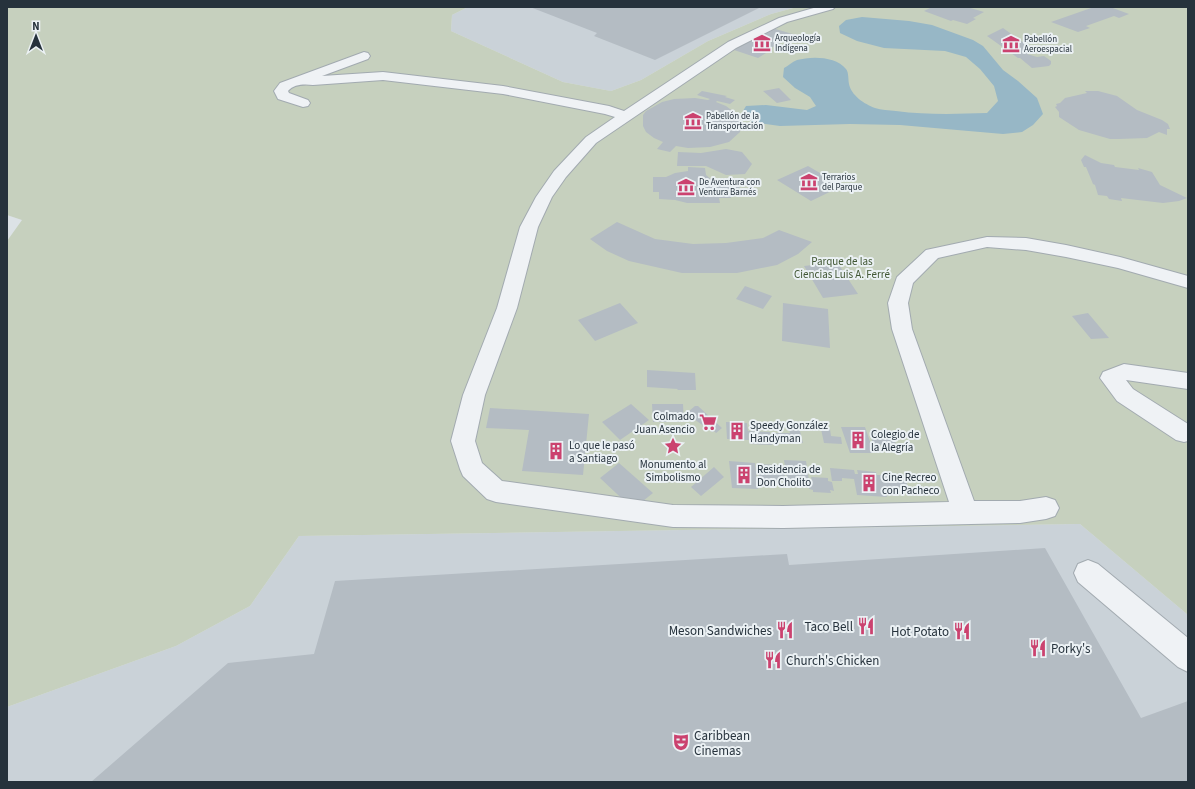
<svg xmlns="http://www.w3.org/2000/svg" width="1195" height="789" viewBox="0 0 1195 789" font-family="'Source Sans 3',sans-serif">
  <rect width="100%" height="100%" fill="#dce2e6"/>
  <path fill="#cad2d8" d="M468,7H797L771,14L708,41L641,80L611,91L563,82L451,31L452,15Z
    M1080,524L1188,615V782H7V707L176,646L250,606L299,536Z"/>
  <path fill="#c6d0be" d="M7,7H468L452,15L451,31L563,82L611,91L641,80L708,41L771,14L797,7H1188V615L1080,524L299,536L250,606L176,646L7,707V241L22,220L7,215Z"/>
  <path fill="#97b7c6" d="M862,17L909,21L932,25L973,40L983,46L1003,70L1018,81L1037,98L1043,114L1033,125L1022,132L1003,134L900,125L850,124L780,126L752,122L743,111L746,106L766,105L807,110L816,106L810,97L795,88L783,77L784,68C788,66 792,62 797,60C811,56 836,56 846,69C849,73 848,79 849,84C851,95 864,104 875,108C881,110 889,110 896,111C926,115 957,114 987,113L998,101L994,86L980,69L966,57L945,51L884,48L857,41L840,33L839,26L846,20Z"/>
  <path fill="#b4bcc3" d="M530,7H761L655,60L594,36L597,33Z
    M932,7H967L984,12L973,18L976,19L967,24L953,20L951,21L924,11Z
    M1094,7H1110L1129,14L1119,18L1114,16L1086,26L1090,28L1078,32L1051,22Z
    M772,28L796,35L769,49L771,50L758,58L734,50Z
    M1003,28L1034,50L1027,54L1037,57L1044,56L1051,61V64L1049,66L1032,68L1020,58H1018L987,36Z
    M779,88L791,100L777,103L763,91Z
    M702,91L727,96L725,97L735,100L730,104L717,101L716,102L726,106L738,115L742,123L740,132L729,142L710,147L688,148L676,146L670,152L657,149L663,142L654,138L646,132L643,126V115L646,111L662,102L674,99L695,98L708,100L710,99L697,95Z
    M1085,91H1098L1117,96L1137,110L1162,120L1168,124L1170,129H1167V135L1159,132L1147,138L1119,139H1110L1079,130L1059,117V112L1055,107L1057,106L1056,104L1060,103L1065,98L1087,93Z
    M726,149L742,152L752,164L745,174L726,175L706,166H677L678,152L701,153Z
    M1085,155L1101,163L1114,165L1115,167L1139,170L1138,168L1152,172L1160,185L1187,198L1179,201L1163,203L1121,198L1122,201L1109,199L1107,196L1098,195L1095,185L1093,184L1086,167H1084L1081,160Z
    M808,166L842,186L811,201L777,180Z
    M688,167L705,168L706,175L713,181L739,182L740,194H731V198H719L720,203H687L675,200L659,199V192H653V177H666L675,173L688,171Z
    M617,222L655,239L693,244L726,243L763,238L779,230L812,242L798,254L777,265L737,273H682L629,261L607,251L590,239Z
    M837,262L858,294L823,298L804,266Z
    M745,286L772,296L763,309L736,299Z
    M620,303L638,323L595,341L578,320Z
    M783,303L828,309L830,348L782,341Z
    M1088,313L1109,338L1091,339L1072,316Z
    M647,370L695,373L696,390H677L678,389L647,387Z
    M631,404L649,420L620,440L602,422Z
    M652,404H683L684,422H653Z
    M695,406H698L722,428L716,433L714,431L712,432L694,419L695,418L689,413L690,412L689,411Z
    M490,408L589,414L583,475L522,471L529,430L486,428Z
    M726,422L747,423L749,440L727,439Z
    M788,426L799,427L803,443L773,441L771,433H790Z
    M841,427H865L874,453H850Z
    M821,429H830L831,436L841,437L842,444L824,443Z
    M748,431L770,432L772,445L750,444Z
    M870,432L893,433L896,445L881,446L880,444H873Z
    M784,460L806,461L809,480L787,479Z
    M729,461L755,463L758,489L732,488Z
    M619,463L653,493L633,509L600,478Z
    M757,464L783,465L786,481L759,479Z
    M714,467L724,477L701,496L691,487Z
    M830,468L854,470L855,474H858L857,470L876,472L877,475H882V473L905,475L908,488L885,487L887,497L857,495L854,479L842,478V481H832Z
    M811,477L828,478V481L832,482L834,491L830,490L831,493L813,492V490L809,489L808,481H812Z
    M1045,548L1141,718L1188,701V782H91L228,663L314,654L335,581L787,554L789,565Z"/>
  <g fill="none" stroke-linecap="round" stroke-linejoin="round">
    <g stroke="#a2aab0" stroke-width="2">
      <path id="minor" d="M817,7H835L833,9L787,22L736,48L596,143L566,177L552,197L538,227L517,308L485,395L475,441L482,463L502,481L673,505L783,506L949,502L892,329L888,303L897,277L926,250L987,237L1026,238L1066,245L1120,257L1188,276V288L1118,268L1066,257L1026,250L987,247L938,258L913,283L908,303L912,329L974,501H1020L1046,497L1055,500L1059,508L1055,516L1046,519L1020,523L783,528L673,527L496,502L487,499L463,476L460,469L451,441L463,395L497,308L520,227L536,197L554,171L586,137L615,117L605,114L503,94L383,80L313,85C304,84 294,84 288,91L289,93L308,100L310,103L308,106L303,107L278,99L274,91L280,83L364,52L368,53L370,56L368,59L322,76L383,72L503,86L609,106L624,111L728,42L779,18Z
        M1124,364L1188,373V389L1126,380L1133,389L1188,424V441L1184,442L1176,440L1117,401L1100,378L1103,372Z
        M1088,560L1098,564L1188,638V672L1178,667L1078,582L1074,573L1078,564Z"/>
    </g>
    <use href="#minor" fill="#eff2f5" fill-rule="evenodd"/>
  </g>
  <defs>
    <g id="museum-bare" transform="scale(1.38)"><path d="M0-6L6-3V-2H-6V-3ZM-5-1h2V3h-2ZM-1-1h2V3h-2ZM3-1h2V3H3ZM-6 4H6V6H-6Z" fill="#cb426f" stroke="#ebf1f4" stroke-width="2.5" paint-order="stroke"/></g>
    <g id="supermarket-bare" transform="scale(1.38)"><path d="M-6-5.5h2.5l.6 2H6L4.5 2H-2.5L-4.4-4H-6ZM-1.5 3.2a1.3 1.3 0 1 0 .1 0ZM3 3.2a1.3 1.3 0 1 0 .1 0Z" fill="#cb426f" stroke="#ebf1f4" stroke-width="2.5" paint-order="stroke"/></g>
    <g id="building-bare" transform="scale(1.38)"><path d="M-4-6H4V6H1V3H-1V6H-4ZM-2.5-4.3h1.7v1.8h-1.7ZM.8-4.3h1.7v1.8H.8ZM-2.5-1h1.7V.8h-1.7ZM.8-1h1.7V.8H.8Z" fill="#cb426f" stroke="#ebf1f4" stroke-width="2.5" paint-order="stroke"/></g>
    <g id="sight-bare" transform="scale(1.38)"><path d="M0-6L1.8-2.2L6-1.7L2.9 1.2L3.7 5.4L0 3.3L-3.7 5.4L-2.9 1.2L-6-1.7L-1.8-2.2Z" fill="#cb426f" stroke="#ebf1f4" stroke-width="2.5" paint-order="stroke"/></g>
    <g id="restaurant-bare" transform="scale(1.38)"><path d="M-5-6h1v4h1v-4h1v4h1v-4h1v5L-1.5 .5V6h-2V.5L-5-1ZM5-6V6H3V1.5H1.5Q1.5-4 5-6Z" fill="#cb426f" stroke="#ebf1f4" stroke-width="2.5" paint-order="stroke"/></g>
    <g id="theatre-bare" transform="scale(1.38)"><path d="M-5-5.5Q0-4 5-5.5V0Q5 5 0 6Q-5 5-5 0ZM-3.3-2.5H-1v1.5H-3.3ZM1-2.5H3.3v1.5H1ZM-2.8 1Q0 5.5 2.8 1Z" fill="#cb426f" stroke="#ebf1f4" stroke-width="2.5" paint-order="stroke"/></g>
  </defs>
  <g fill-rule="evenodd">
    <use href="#museum-bare" x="762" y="43"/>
    <use href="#museum-bare" x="1011" y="44"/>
    <use href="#museum-bare" x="693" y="121"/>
    <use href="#museum-bare" x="809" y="182"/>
    <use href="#museum-bare" x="686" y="187"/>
    <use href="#supermarket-bare" x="708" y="422"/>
    <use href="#building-bare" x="737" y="431"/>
    <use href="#building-bare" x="858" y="440"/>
    <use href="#sight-bare" x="673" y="446"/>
    <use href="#building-bare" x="556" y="451"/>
    <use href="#building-bare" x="744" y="475"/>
    <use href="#building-bare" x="869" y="483"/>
    <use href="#restaurant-bare" x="866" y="626"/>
    <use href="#restaurant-bare" x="785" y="630"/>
    <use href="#restaurant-bare" x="962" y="631"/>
    <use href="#restaurant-bare" x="1038" y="648"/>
    <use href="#restaurant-bare" x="773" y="660"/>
    <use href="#theatre-bare" x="681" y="742"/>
  </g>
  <g text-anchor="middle" stroke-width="4" stroke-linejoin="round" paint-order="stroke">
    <g font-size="9" fill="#26323c" stroke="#ebf1f4" text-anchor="start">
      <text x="775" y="41">Arqueología<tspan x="775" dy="10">Indígena</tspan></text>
      <text x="1024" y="42">Pabellón<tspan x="1024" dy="10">Aeroespacial</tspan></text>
      <text x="706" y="119">Pabellón de la<tspan x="706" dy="10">Transportación</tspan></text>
      <text x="822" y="180">Terrarios<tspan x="822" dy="10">del Parque</tspan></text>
      <text x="699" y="185">De Aventura con<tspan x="699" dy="10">Ventura Barnés</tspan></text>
    </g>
    <g font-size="11" fill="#415734" stroke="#ebf1f4">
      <text x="842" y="265">Parque de las<tspan x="842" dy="13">Ciencias Luis A. Ferré</tspan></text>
    </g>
    <g font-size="11" fill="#26323c" stroke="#ebf1f4" text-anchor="start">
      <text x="695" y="420" text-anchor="end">Colmado<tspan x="695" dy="13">Juan Asencio</tspan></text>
      <text x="750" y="429">Speedy González<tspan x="750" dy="13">Handyman</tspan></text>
      <text x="871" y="438">Colegio de<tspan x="871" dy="13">la Alegría</tspan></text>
      <text x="569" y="449">Lo que le pasó<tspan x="569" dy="13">a Santiago</tspan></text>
      <text x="673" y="468" text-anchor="middle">Monumento al<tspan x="673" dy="13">Simbolismo</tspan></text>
      <text x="757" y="473">Residencia de<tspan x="757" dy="13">Don Cholito</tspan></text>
      <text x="882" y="481">Cine Recreo<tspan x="882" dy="13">con Pacheco</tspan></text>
    </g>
    <g font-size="13" fill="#26323c" stroke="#ebf1f4" text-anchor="end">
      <text x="853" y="631">Taco Bell</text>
      <text x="772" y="635">Meson Sandwiches</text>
      <text x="949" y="636">Hot Potato</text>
      <text x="1051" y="653" text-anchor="start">Porky's</text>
      <text x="786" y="665" text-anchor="start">Church's Chicken</text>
      <text x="694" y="740" text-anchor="start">Caribbean<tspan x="694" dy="15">Cinemas</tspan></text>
    </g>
  </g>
  <rect width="1195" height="789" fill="none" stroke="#26323c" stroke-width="16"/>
  <g transform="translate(36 36)" stroke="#ebf1f4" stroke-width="3" paint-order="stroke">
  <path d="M0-3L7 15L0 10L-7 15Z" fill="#26323c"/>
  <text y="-6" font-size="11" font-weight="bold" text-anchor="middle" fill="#26323c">N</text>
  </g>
</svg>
